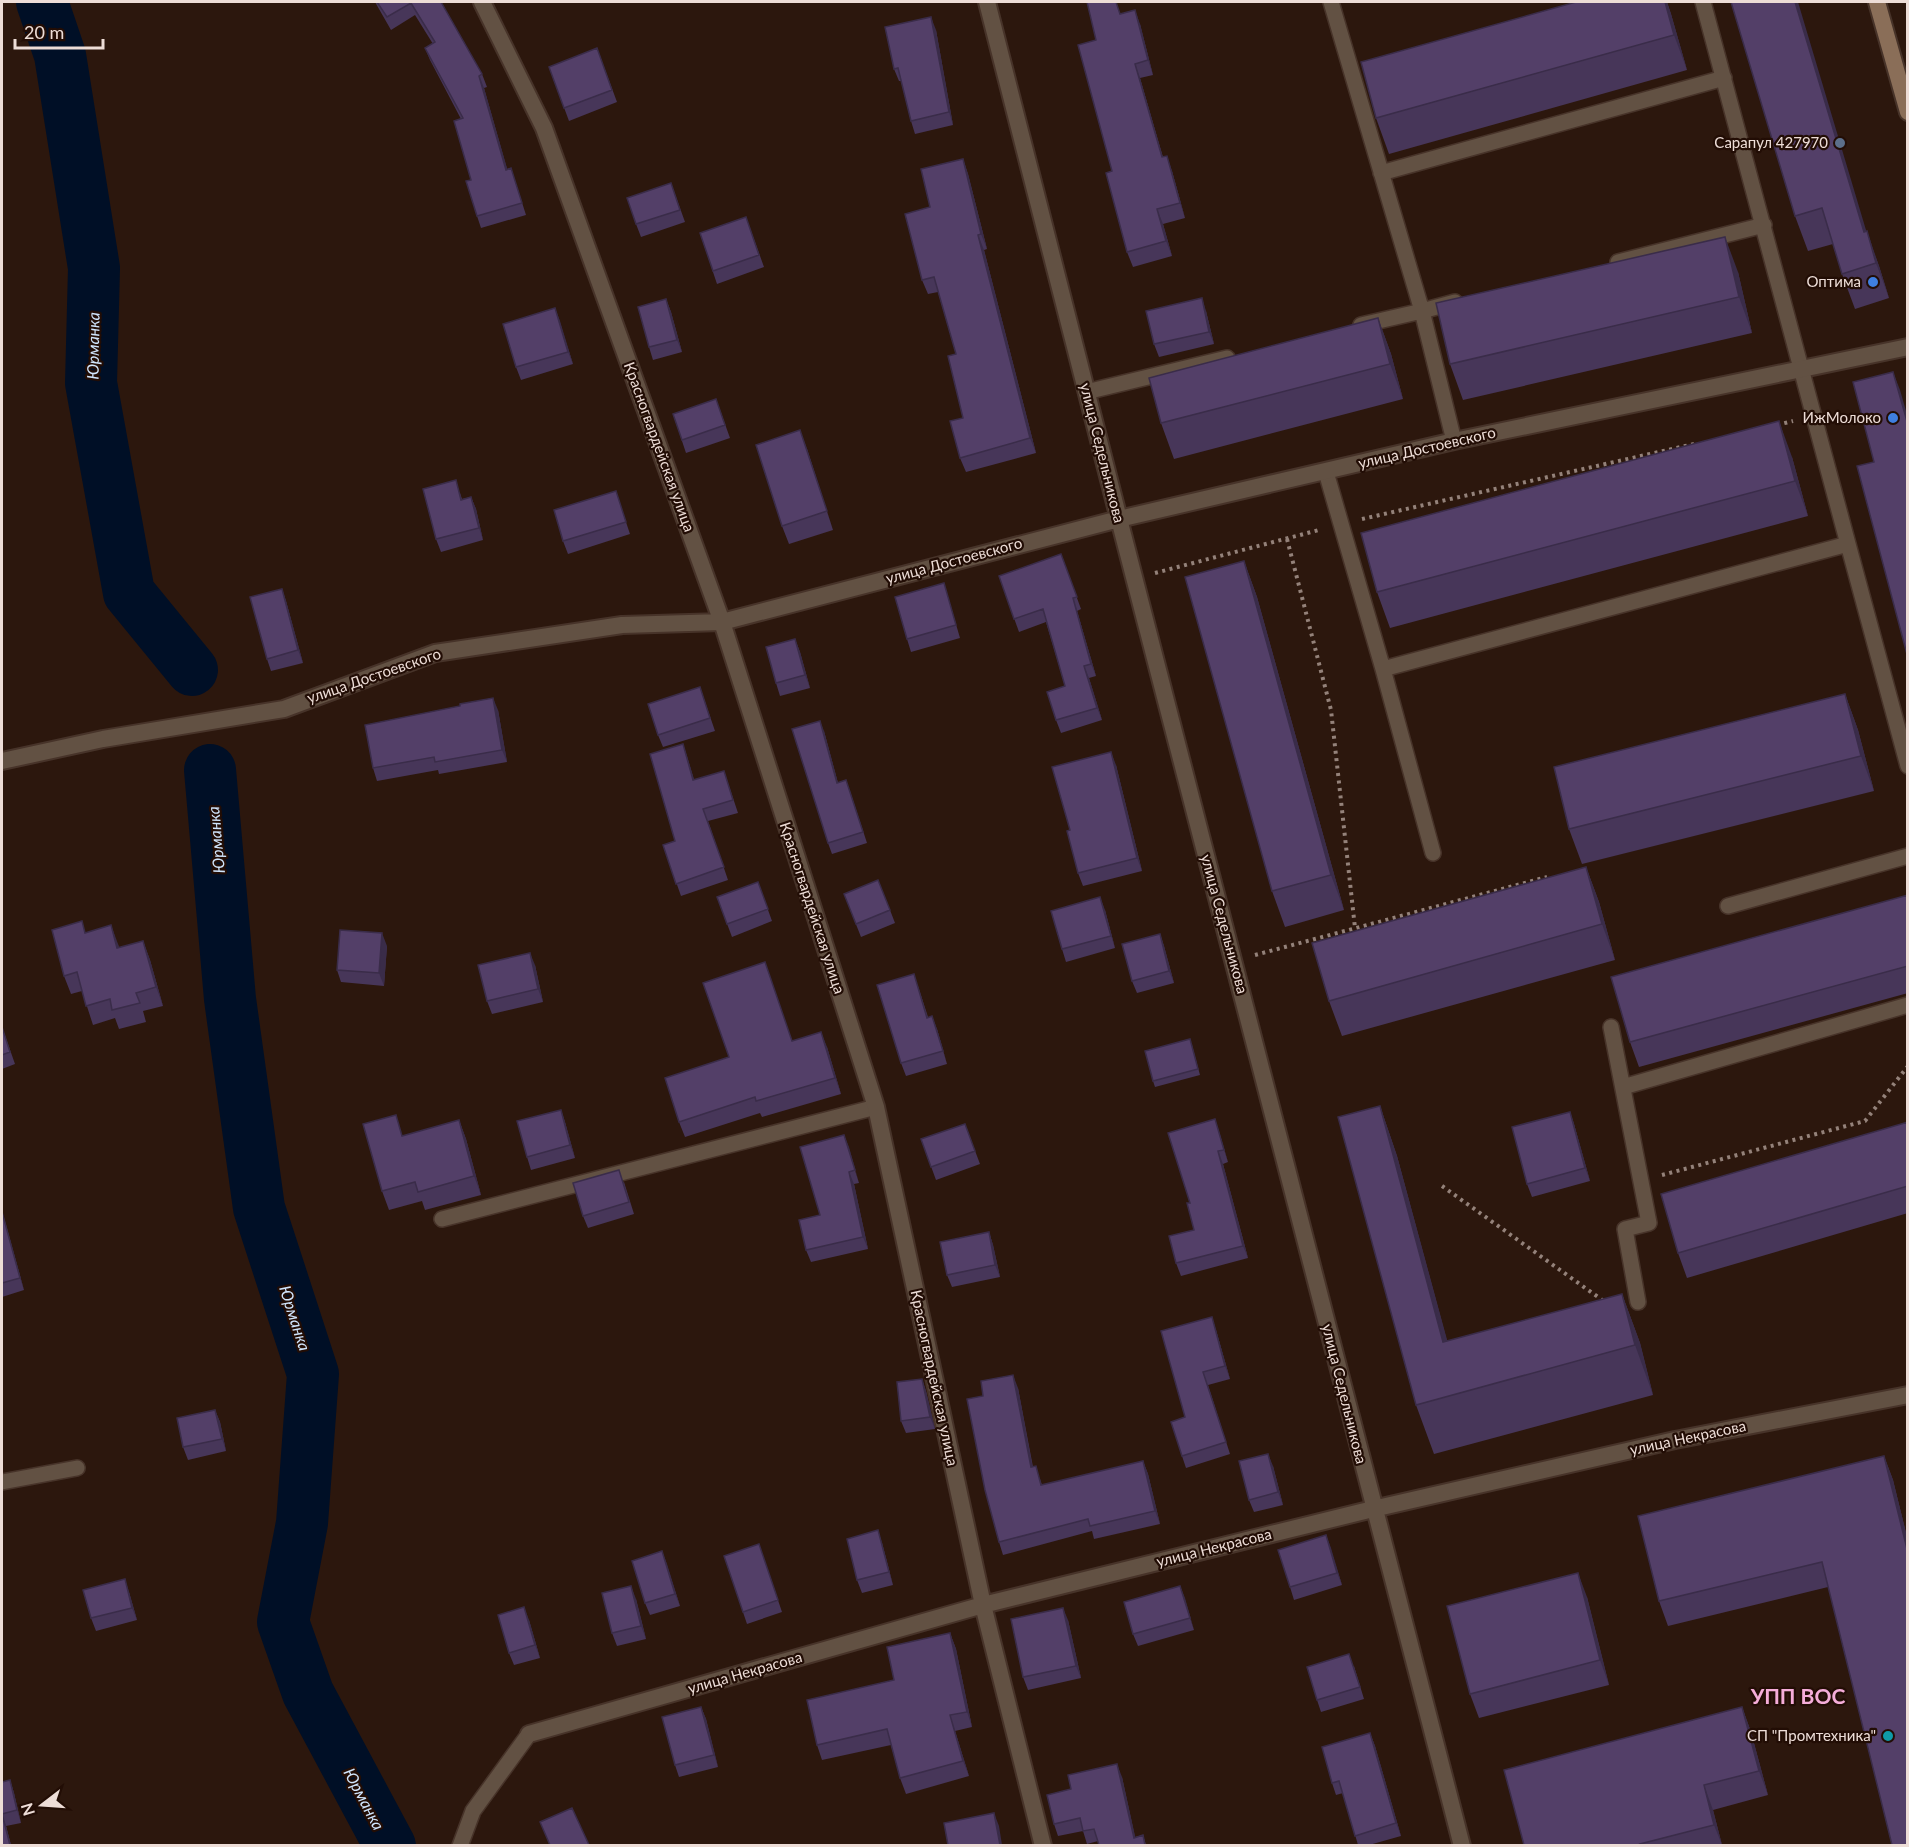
<svg xmlns="http://www.w3.org/2000/svg" width="1909" height="1847" viewBox="0 0 1909 1847" font-family="Lato,sans-serif">
  <rect width="100%" height="100%" fill="#2c170d"/>
  <g fill="none" stroke-linecap="round" stroke-linejoin="round">
    <path stroke="#000f26" stroke-width="52" d="M42,2L60,55L94,268L91,383L129,593L192,670
      M210,770L230,999L259,1208L313,1374L302,1523L283,1622L308,1693L390,1846"/>
    <g stroke="#473329" stroke-width="18">
      <path id="service" d="M1331,2L1422,311L1361,325
        M1703,2L1848,544
        M1381,173L1724,78
        M1618,262L1764,225
        M1086,392L1227,358
        M1454,441L1422,311L1455,302
        M1326,472L1383,669L1433,853
        M1383,669L1848,544L1908,766
        M1728,906L1908,856
        M1611,1027L1649,1223L1625,1229L1638,1302
        M1623,1087L1908,1005
        M442,1219L876,1107
        M2,1482L77,1468
        M460,1846L473,1811L529,1734"/>
    </g>
    <g stroke="#473329" stroke-width="20">
      <path id="minor" d="M482,2L544,128L722,622L876,1107L983,1605L1043,1846
        M987,2L1119,519L1462,1846
        M2,761L103,739L284,709L435,653L622,625L722,622L1119,519L1454,441L1908,347
        M529,1734L983,1605L1373,1509L1675,1440L1908,1395"/>
    </g>
    <g stroke="#473329" stroke-width="20">
      <path id="secondary" d="M1877,2L1908,112"/>
    </g>
    <path stroke="#94827a" stroke-width="4" stroke-dasharray="3 4.5" stroke-linecap="butt" d="M1906,304H1908
      M1777,425L1793,421
      M1362,519L1694,444
      M1287,539L1331,710L1355,928
      M1155,573L1319,530
      M1255,955L1547,877
      M1662,1175L1865,1121L1908,1066
      M1442,1186L1605,1302"/>
    <use href="#service" stroke="#625143" stroke-width="15"/>
    <use href="#minor" stroke="#625143" stroke-width="16"/>
    <use href="#secondary" stroke="#8a6e58" stroke-width="16"/>
  </g>
  <path fill="#473659" d="M375,2H441L482,74L487,87L484,88L507,169L511,168L526,215L481,228L477,216L461,119L430,60L425,48L433,44L415,15L391,30Z
    M1576,2H1667L1671,14L1687,70L1389,154L1376,118Z
    M1731,2L1866,231L1879,266L1889,298L1855,309L1842,274L1833,244L1808,251L1795,216Z
    M1121,13L1140,24L1153,75L1140,78L1163,157L1172,171L1185,218L1163,224L1172,256L1133,267L1127,252L1112,171Z
    M936,30L953,125L915,134L911,121L901,81H899L894,69Z
    M597,48L617,102L569,121L549,67Z
    M963,159L968,174L987,249L984,250L1036,453L966,472L960,458L963,418L956,354L938,292L928,294L922,280Z
    M671,183L685,222L641,237L636,224Z
    M746,217L764,267L717,284L700,233Z
    M1738,272L1752,333L1463,400L1450,364Z
    M666,299L671,312L682,352L653,360L649,347Z
    M555,308L573,364L521,380L516,367Z
    M1206,311L1214,344L1159,357L1154,344Z
    M1378,318L1391,354L1403,399L1174,459L1161,423Z
    M716,399L730,438L686,453L673,414Z
    M807,449L833,530L789,544L782,526Z
    M1792,457L1808,516L1390,628L1377,592Z
    M460,493L462,499L471,497L476,509L483,540L441,552L436,539Z
    M620,504L630,534L568,554L563,541Z
    M1061,554L1081,609L1077,611L1096,676L1089,678L1102,720L1061,733L1056,720L1065,686L1046,622L1019,632L999,576Z
    M1244,561L1257,597L1344,910L1285,927L1272,891Z
    M944,583L960,638L911,652L907,639Z
    M282,589L286,601L303,663L271,671L267,659Z
    M795,639L800,652L810,688L780,696L776,683Z
    M700,687L715,731L663,747L658,735Z
    M1845,694L1858,730L1874,791L1582,864L1569,829Z
    M498,710L507,762L439,774L438,770L377,781L373,768Z
    M824,731L838,783L850,791L867,843L832,854L828,843Z
    M683,744L694,780L724,771L738,813L708,821L728,880L681,896L663,845L675,841Z
    M1116,765L1142,871L1083,886L1078,873L1070,830Z
    M1586,867L1599,902L1615,960L1342,1036L1329,1001Z
    M758,882L772,921L732,937L717,897Z
    M844,894L890,910L895,923L861,937Z
    M1908,895V993L1639,1067L1630,1042Z
    M1105,910L1115,948L1066,962L1062,949Z
    M86,932L118,944L119,948L143,941L150,960L163,1006L143,1011L146,1022L119,1029L115,1018L93,1025L82,991L71,994L64,976Z
    M1160,934L1164,946L1174,983L1137,993L1132,981Z
    M387,946L384,986L341,982L337,970Z
    M535,965L543,1002L492,1014L487,1001Z
    M918,986L928,1017L937,1029L947,1064L906,1076L901,1063Z
    M2,1027L15,1064L2,1069Z
    M792,1041L827,1047L841,1094L762,1117L760,1113L685,1137L679,1122Z
    M1192,1045L1200,1075L1155,1087L1153,1081Z
    M1380,1106L1397,1156L1447,1341L1622,1294L1640,1343L1653,1395L1434,1454L1416,1405Z
    M561,1110L565,1122L575,1158L531,1170L527,1157Z
    M1570,1112L1574,1124L1590,1181L1532,1197L1527,1184Z
    M1215,1119L1228,1162L1223,1164L1248,1258L1181,1276L1176,1263L1194,1230L1190,1203Z
    M459,1120L466,1139L481,1195L425,1210L422,1201L389,1210L382,1191L404,1136Z
    M1908,1122V1213L1687,1278L1678,1253Z
    M965,1124L980,1164L936,1180L921,1139Z
    M844,1135L859,1183L854,1184L868,1249L811,1262L806,1250L820,1215Z
    M624,1182L634,1214L588,1228L583,1216Z
    M2,1211L24,1290L2,1297Z
    M989,1232L993,1245L1000,1277L952,1287L947,1275Z
    M1216,1330L1230,1379L1208,1385L1230,1454L1186,1468L1182,1456L1185,1417Z
    M922,1379L926,1391L935,1429L906,1433L901,1421Z
    M1018,1388L1033,1467L1040,1479L1042,1485L1143,1461L1148,1474L1160,1524L1094,1539L1092,1531L1003,1555L999,1542L983,1396Z
    M215,1410L220,1422L226,1451L188,1460L183,1447Z
    M1884,1456L1893,1480L1908,1541V1845L1828,1587L1668,1626L1659,1601Z
    M1273,1466L1283,1505L1254,1512L1249,1500Z
    M1326,1535L1342,1585L1294,1600L1290,1587Z
    M882,1543L893,1585L862,1593L857,1580Z
    M759,1544L782,1612L747,1624L724,1556Z
    M662,1551L680,1606L650,1615L645,1603Z
    M1180,1586L1194,1630L1138,1646L1133,1634Z
    M129,1592L137,1620L96,1631L91,1618Z
    M1587,1597L1609,1685L1479,1718L1470,1694Z
    M636,1599L646,1639L617,1646L612,1633Z
    M529,1620L540,1658L514,1665L509,1653Z
    M1068,1620L1081,1678L1028,1690L1023,1677Z
    M950,1633L956,1649L972,1727L955,1731L969,1776L906,1794L900,1778L891,1745L822,1760L817,1745Z
    M1354,1666L1364,1699L1321,1712L1317,1700Z
    M701,1707L706,1719L718,1767L679,1777L675,1765Z
    M1742,1707L1751,1732L1768,1795L1713,1810L1722,1845H1524Z
    M1370,1733L1375,1746L1401,1836L1369,1845H1358L1343,1793L1336,1795L1332,1783Z
    M1122,1777L1135,1837L1143,1835L1146,1845H1099L1098,1841L1087,1844L1083,1831L1058,1836L1054,1824L1071,1789Z
    M10,1780L14,1793L21,1823L6,1826L11,1845H2V1782Z"/>
  <path fill="#3a2c49" d="M1665,2H1667L1671,14L1687,70L1674,35Z
    M1795,2H1798L1877,267L1864,232Z
    M1135,10L1140,24L1153,75L1148,60Z
    M931,17L936,30L953,125L949,112Z
    M1135,64L1140,78L1167,172L1162,157Z
    M479,76L484,88L511,182L506,170Z
    M1167,156L1172,171L1185,218L1180,203Z
    M963,159L968,174L987,249L981,234Z
    M1157,209L1163,224L1172,256L1166,241Z
    M1867,231L1879,266L1889,298L1876,263Z
    M978,235L984,250L1036,453L1030,438Z
    M1725,237L1738,272L1752,333L1739,297Z
    M1202,298L1206,311L1214,344L1209,332Z
    M666,299L671,312L682,352L677,340Z
    M555,308L560,321L573,364L568,352Z
    M1378,318L1391,354L1403,399L1390,364Z
    M1893,372L1900,390L1908,418V425Z
    M1779,421L1792,457L1808,516L1795,481Z
    M800,430L807,449L833,530L827,511Z
    M471,497L476,509L483,540L479,528Z
    M1244,561L1257,597L1344,910L1331,875Z
    M282,589L286,601L303,663L298,650Z
    M1073,598L1077,611L1096,676L1091,664Z
    M795,639L800,652L810,688L805,675Z
    M1084,666L1089,678L1102,720L1097,708Z
    M1845,694L1858,730L1874,791L1861,756Z
    M493,698L498,710L507,762L502,750Z
    M820,721L824,731L841,794L837,783Z
    M683,744L687,756L698,792L693,780Z
    M1111,752L1116,765L1142,871L1137,858Z
    M1586,867L1599,902L1615,960L1602,924Z
    M1100,897L1105,910L1115,948L1111,936Z
    M111,925L118,944L124,967L117,948Z
    M382,933L387,946L384,986L379,973Z
    M1160,934L1164,946L1174,983L1169,971Z
    M143,941L150,960L163,1006L156,987Z
    M530,953L535,965L543,1002L538,989Z
    M932,1016L937,1029L947,1064L943,1051Z
    M821,1032L827,1047L841,1094L835,1078Z
    M1380,1106L1397,1156L1461,1391L1443,1342Z
    M561,1110L565,1122L575,1158L570,1145Z
    M1570,1112L1574,1124L1590,1181L1585,1168Z
    M1215,1119L1219,1131L1228,1162L1224,1150Z
    M459,1120L466,1139L481,1195L474,1176Z
    M844,1135L849,1147L859,1183L855,1170Z
    M1218,1151L1223,1164L1248,1258L1243,1246Z
    M849,1172L854,1184L868,1249L863,1237Z
    M2,1211L5,1221L24,1290L20,1278Z
    M989,1232L993,1245L1000,1277L995,1265Z
    M1622,1294L1640,1343L1653,1395L1635,1345Z
    M1212,1317L1216,1330L1230,1379L1225,1366Z
    M1013,1375L1018,1388L1035,1480L1031,1467Z
    M922,1379L926,1391L935,1429L930,1417Z
    M215,1410L220,1422L226,1451L222,1439Z
    M1268,1454L1273,1466L1283,1505L1278,1492Z
    M1884,1456L1893,1480L1908,1541V1553Z
    M1143,1461L1148,1474L1160,1524L1155,1511Z
    M878,1530L882,1543L893,1585L889,1572Z
    M1326,1535L1331,1548L1342,1585L1337,1573Z
    M662,1551L667,1564L680,1606L675,1594Z
    M1578,1573L1587,1597L1609,1685L1600,1660Z
    M125,1579L129,1592L137,1620L132,1608Z
    M631,1586L636,1599L646,1639L641,1626Z
    M1180,1586L1185,1598L1194,1630L1190,1618Z
    M524,1607L529,1620L540,1658L535,1645Z
    M1063,1608L1068,1620L1081,1678L1076,1666Z
    M950,1633L956,1649L972,1727L967,1712Z
    M701,1707L706,1719L718,1767L714,1755Z
    M1742,1707L1751,1732L1768,1795L1759,1771Z
    M950,1715L955,1731L969,1776L963,1761Z
    M1370,1733L1375,1746L1401,1836L1396,1823Z
    M1117,1764L1122,1777L1137,1845L1134,1838Z
    M10,1780L14,1793L21,1823L17,1810Z
    M1704,1785L1713,1810L1722,1845L1714,1825Z
    M994,1813L999,1826L1002,1845H1000Z
    M2,1814L6,1826L11,1845H10Z"/>
  <path fill="#533f68" stroke="#3a2c49" stroke-width="1.5" d="M377,2H441L482,74L479,76L506,170L511,168L522,203L477,216L466,181L471,180L454,121L463,118L425,48L435,42L411,3L387,17Z
    M1087,2H1116L1120,14L1135,10L1148,60L1135,64L1162,157L1167,156L1180,203L1157,209L1166,241L1127,252L1106,173L1112,171L1078,45L1096,40Z
    M1576,2H1665L1674,35L1376,118L1361,62Z
    M1731,2H1795L1864,232L1867,231L1876,263L1842,274L1822,208L1795,216Z
    M931,17L949,112L911,121L898,68L894,69L885,27Z
    M597,48L612,90L564,108L549,67Z
    M963,159L981,234L978,235L1030,438L960,458L950,421L963,418L948,356L956,354L934,277L922,280L905,214L930,207L921,169Z
    M671,183L680,210L636,224L627,198Z
    M746,217L759,255L713,271L700,233Z
    M1725,237L1739,297L1450,364L1436,303Z
    M1202,298L1209,332L1154,344L1146,311Z
    M666,299L677,340L649,347L638,307Z
    M555,308L568,352L516,367L503,324Z
    M1378,318L1390,364L1161,423L1149,378Z
    M1893,372L1908,425V658L1857,466L1874,462L1853,382Z
    M716,399L725,425L682,440L673,414Z
    M1779,421L1795,481L1377,592L1361,533Z
    M800,430L827,511L782,526L756,445Z
    M456,480L461,500L471,497L479,528L436,539L423,489Z
    M616,491L626,522L563,541L554,510Z
    M1061,554L1077,597L1073,598L1091,664L1084,666L1097,708L1056,720L1047,692L1065,686L1043,609L1014,619L999,576Z
    M1244,561L1331,875L1272,891L1185,577Z
    M944,583L956,625L907,639L895,597Z
    M282,589L298,650L267,659L250,597Z
    M795,639L805,675L776,683L766,647Z
    M700,687L710,718L658,735L648,704Z
    M1845,694L1861,756L1569,829L1554,767Z
    M493,698L502,750L435,762L434,757L373,768L365,725L460,706V704Z
    M820,721L837,783L846,780L863,832L828,843L792,729Z
    M683,744L693,780L724,771L733,800L703,809L724,867L676,884L663,845L675,841L650,754Z
    M1111,752L1137,858L1078,873L1067,831L1070,830L1052,767Z
    M1586,867L1602,924L1329,1001L1312,943Z
    M878,880L890,910L856,924L844,894Z
    M758,882L768,909L727,924L717,897Z
    M1908,895V966L1630,1042L1611,977Z
    M1100,897L1111,936L1062,949L1051,911Z
    M82,921L85,933L111,925L117,948L143,941L156,987L136,993L140,1003L112,1010L110,999L86,1006L77,972L64,976L52,930Z
    M340,930L382,933L379,973L337,970Z
    M1160,934L1169,971L1132,981L1122,944Z
    M530,953L538,989L487,1001L478,965Z
    M765,962L792,1041L821,1032L835,1078L756,1101L755,1097L679,1122L665,1078L729,1057L703,983Z
    M914,974L927,1018L932,1016L943,1051L901,1063L877,985Z
    M2,1027L10,1052L2,1055Z
    M1190,1039L1198,1069L1153,1081L1145,1051Z
    M1380,1106L1443,1342L1622,1294L1635,1345L1416,1405L1338,1117Z
    M561,1110L570,1145L527,1157L517,1121Z
    M1570,1112L1585,1168L1527,1184L1512,1127Z
    M396,1115L402,1136L459,1120L474,1176L418,1192L415,1182L382,1191L363,1124Z
    M1215,1119L1224,1150L1218,1151L1243,1246L1176,1263L1169,1236L1194,1230L1187,1203H1190L1168,1133Z
    M1908,1122V1186L1678,1253L1661,1194Z
    M965,1124L975,1151L931,1167L921,1139Z
    M844,1135L855,1170L849,1172L863,1237L806,1250L799,1220L820,1215L800,1147Z
    M619,1170L629,1202L583,1216L573,1183Z
    M2,1212L20,1278L2,1283Z
    M989,1232L995,1265L947,1275L940,1242Z
    M1212,1317L1225,1366L1203,1372L1226,1442L1182,1456L1171,1422L1185,1417L1161,1331Z
    M1013,1375L1031,1467L1036,1466L1041,1485L1143,1461L1155,1511L1090,1526L1088,1519L999,1542L985,1490L967,1399L983,1396L981,1381Z
    M922,1379L930,1417L901,1421L897,1382Z
    M215,1410L222,1439L183,1447L177,1418Z
    M1268,1454L1278,1492L1249,1500L1239,1461Z
    M1884,1456L1908,1553V1845H1892L1822,1562L1659,1601L1638,1516Z
    M878,1530L889,1572L857,1580L847,1539Z
    M1326,1535L1337,1573L1290,1587L1278,1550Z
    M759,1544L778,1600L743,1612L724,1556Z
    M662,1551L675,1594L645,1603L632,1561Z
    M1578,1573L1600,1660L1470,1694L1447,1606Z
    M125,1579L132,1608L91,1618L83,1590Z
    M631,1586L641,1626L612,1633L602,1593Z
    M1180,1586L1190,1618L1133,1634L1124,1602Z
    M524,1607L535,1645L509,1653L498,1615Z
    M1063,1608L1076,1666L1023,1677L1011,1619Z
    M950,1633L967,1712L950,1715L963,1761L900,1778L887,1729L817,1745L807,1700L894,1680L887,1647Z
    M1349,1654L1360,1687L1317,1700L1307,1667Z
    M701,1707L714,1755L675,1765L662,1717Z
    M1742,1707L1759,1771L1704,1785L1714,1825L1640,1844L1641,1845H1524L1504,1770Z
    M1370,1733L1396,1823L1355,1836L1339,1781L1332,1783L1322,1747Z
    M1117,1764L1134,1838L1143,1835L1145,1845H1099L1094,1829L1083,1831L1080,1818L1054,1824L1047,1795L1071,1789L1068,1775Z
    M10,1780L17,1810L2,1814V1782Z
    M572,1808L589,1845H550L540,1822Z
    M994,1813L1000,1845H948L944,1823Z
    M2,1814L10,1845H2Z"/>
  <circle fill="#5c6f8a" stroke="#220d05" stroke-width="2" cx="1840" cy="143" r="6"/>
  <g fill="#3f7fe0" stroke="#220d05" stroke-width="2">
    <circle cx="1873" cy="282" r="6"/>
    <circle cx="1893" cy="418" r="6"/>
  </g>
  <circle fill="#0f9aa8" stroke="#220d05" stroke-width="2" cx="1888" cy="1736" r="6"/>
  <g text-anchor="middle" stroke-width="4.5" stroke-linejoin="round" paint-order="stroke">
    <g font-size="15" fill="#edddd7" stroke="#220d05" text-anchor="end">
      <text x="1828" y="148">Сарапул 427970</text>
      <text x="1861" y="287">Оптима</text>
      <text x="1881" y="423">ИжМолоко</text>
      <text x="1876" y="1741">СП "Промтехника"</text>
    </g>
    <g font-size="15" fill="#edddd7" stroke="#220d05">
      <text transform="translate(659 447) rotate(70)" y="5">Красногвардейская улица</text>
      <text transform="translate(1427 448) rotate(-13)" y="5">улица Достоевского</text>
      <text transform="translate(1102 453) rotate(76)" y="5">улица Седельникова</text>
      <text transform="translate(954 561) rotate(-15)" y="5">улица Достоевского</text>
      <text transform="translate(374 676) rotate(-19)" y="5">улица Достоевского</text>
      <text transform="translate(812 908) rotate(72)" y="5">Красногвардейская улица</text>
      <text transform="translate(1224 924) rotate(75)" y="5">улица Седельникова</text>
      <text transform="translate(934 1378) rotate(78)" y="5">Красногвардейская улица</text>
      <text transform="translate(1344 1394) rotate(76)" y="5">улица Седельникова</text>
      <text transform="translate(1688 1438) rotate(-12)" y="5">улица Некрасова</text>
      <text transform="translate(1214 1548) rotate(-14)" y="5">улица Некрасова</text>
      <text transform="translate(745 1673) rotate(-16)" y="5">улица Некрасова</text>
    </g>
    <g font-size="16" font-style="italic" fill="#d0e5fd" stroke="#220d05">
      <text transform="translate(93 346) rotate(-89)" y="6">Юрманка</text>
      <text transform="translate(216 840) rotate(-95)" y="6">Юрманка</text>
      <text transform="translate(295 1318) rotate(72)" y="6">Юрманка</text>
      <text transform="translate(364 1799) rotate(62)" y="6">Юрманка</text>
    </g>
    <g font-size="21" font-weight="bold" fill="#f5add9" stroke="#220d05">
      <text x="1798" y="1704">УПП ВОС</text>
    </g>
  </g>
  <rect width="1909" height="1847" fill="none" stroke="#edddd7" stroke-width="6"/>
  <g transform="translate(42 1805) rotate(253)" stroke="#220d05" stroke-width="4.5" paint-order="stroke">
  <path d="M0-4.5L10 22L0 15L-10 22Z" fill="#edddd7"/>
  <text y="-9" font-size="16" font-weight="bold" text-anchor="middle" fill="#edddd7">N</text>
  </g>
  <path d="M15 39v9h88v-9" fill="none" stroke="#edddd7" stroke-width="3"/>
  <text x="24" y="39" font-size="18" fill="#edddd7" stroke="#220d05" stroke-width="4.5" paint-order="stroke">20 m</text>
</svg>
